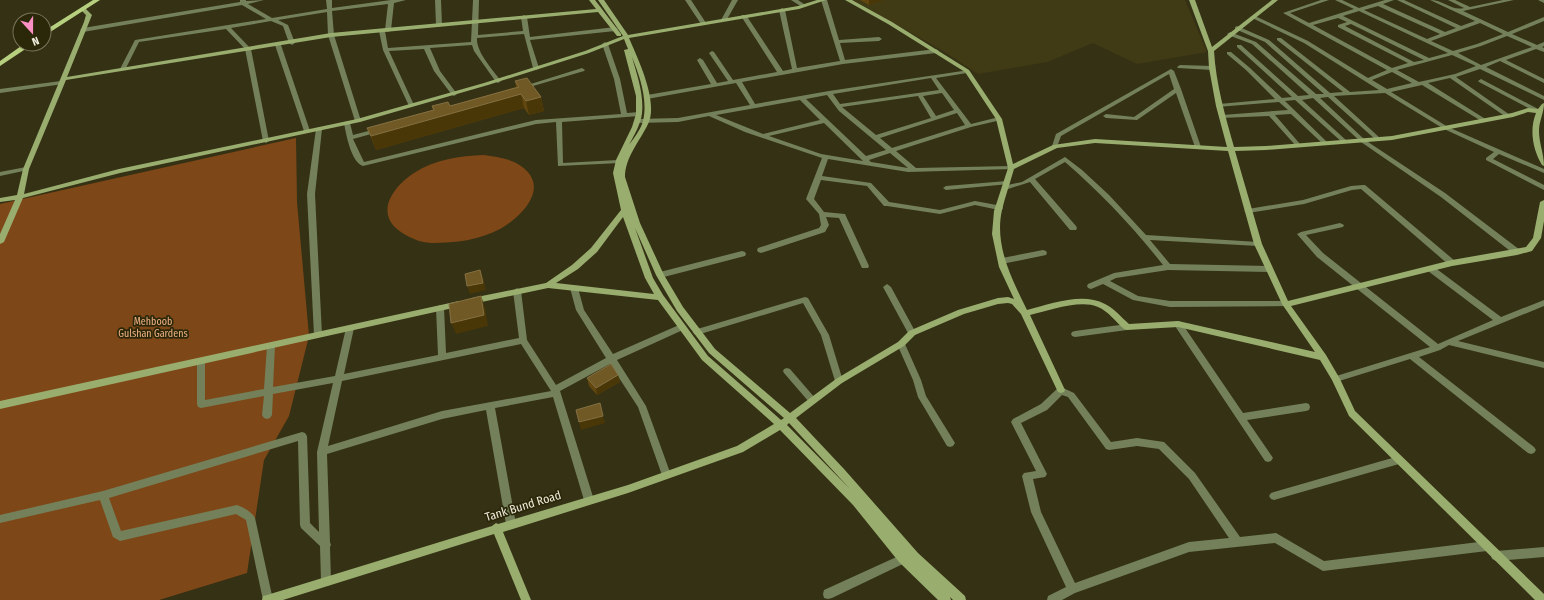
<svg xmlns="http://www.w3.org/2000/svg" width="1544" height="600" viewBox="0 0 1544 600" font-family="'Fira Sans Condensed',sans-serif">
  <rect width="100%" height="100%" fill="#353114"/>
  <path fill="#403b15" d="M853,0H1185L1207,52L1137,64L1093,43L1047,62L978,74L943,51Z"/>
  <path fill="#7e4717" d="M296,138L297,202L309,336L289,416L264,460L247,573L159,600H0V204Z
    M484,155C496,157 510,158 521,166C551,187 522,217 500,229C479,240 456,243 432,243C423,243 412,239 404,234C373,216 391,188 414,173C435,159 460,156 484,155Z"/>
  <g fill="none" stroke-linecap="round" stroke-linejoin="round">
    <path fill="#73805a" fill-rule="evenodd" d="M240,0H246V1L264,0L248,4L272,18L327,9L326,0H332V8L391,0H406L394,3L391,30L388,32L385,30L388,4L332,11L334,35L361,121L360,122H356L355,121L328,35L327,12L278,20L288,25L295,43L292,45L289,43L283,26L271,21L231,28L251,49L269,141L266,143L263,141L245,49L226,29L139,42L125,70L120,69L135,40L266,19L242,5L83,32L80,30L83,28L240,2Z
      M435,0H441L442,25L439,27L436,25Z
      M473,0H479L478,35L523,31L521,17L524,15L527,17L530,37L615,27L618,29L615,31L530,40L539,68L536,70L533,68L524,34L477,38C476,52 493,70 501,81L498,83L496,82L474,51L472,45L430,48L440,71L457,94L454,96L452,95L434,71L424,49L389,51L414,105L411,107L409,106L383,50L379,31L382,29L385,31L388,48L471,42Z
      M685,0H691L706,23L705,24H701Z
      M732,0H738L726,21H722L721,20Z
      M791,0H798L807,6L802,7Z
      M821,0H827L839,40L879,37L882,39L879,41L840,43L845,60L936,49L939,51L936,53L843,64L742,82L755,104L829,91L969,70V72L967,73L936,78L971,124L999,117L1001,118V120L971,127L896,151L916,168L1011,166L1014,168L1013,169L908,172L828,159L822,176L871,183L889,202L940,210L975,201L1002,206L1003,208L1002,210H999L975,205L940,214L887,206H884L867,186L821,180L814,199L824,212L845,214L869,266L868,268H862L861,266L839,218L826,217L829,225L825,232L761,253L758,252L757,250L758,248L819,228L821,225L819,214L806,199L822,158L745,132L709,116L678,122L637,123L634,121L637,119L678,118L750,105L736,83L647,99L644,97L647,95L711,84L697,60L700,58L703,60L717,83L728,81L709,53L712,51L714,52L733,80L777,72L741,16L742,15H746L783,71L792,69L779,10L782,8L785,10L797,68L840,61ZM931,78L939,90L840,104L833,94ZM942,93L954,110L936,116L923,96ZM827,95L839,111L886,150L866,156L806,99ZM918,96L931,118L876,135L842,107ZM800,100L820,120L763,134L716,115ZM957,113L965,125L892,148L880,138ZM824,123L863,161L821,154L769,136ZM890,153L908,168L871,162L869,160Z
      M1321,0H1329L1290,13L1309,23L1354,9L1335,0H1342L1359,8L1385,0H1394L1383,4L1445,32L1456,28L1397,0H1404L1461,26L1475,21L1430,0C1444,0 1451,11 1464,8L1448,0H1455L1470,7L1503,0H1514L1463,11L1508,32L1544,17V21L1512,34L1537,45L1544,42V46L1542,47L1544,48V52L1536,49L1506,60L1544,79V83L1500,61L1486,67L1544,96V100L1480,69L1456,77L1510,115V117H1506L1450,78L1428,83L1487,120V122H1483L1422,85L1391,92L1448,127L1544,169V173L1499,154L1493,159L1544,185V190L1486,160V158L1494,152L1444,129L1385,93L1334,96L1380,138V140H1376L1328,97L1320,98L1365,140L1445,193L1520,250L1521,252L1520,254H1514L1441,197L1361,142L1313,98L1302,100L1347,141V143H1343L1295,100L1285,101L1327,142V144H1323L1291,114L1275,115L1300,144L1301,145L1298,147L1296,146L1269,116L1220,118V116L1222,115L1288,110L1279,102L1217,107V105L1219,104L1275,99L1246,70L1227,54V52H1231L1250,68L1282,98L1292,97L1237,47V45H1241L1298,96L1309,95L1252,44L1228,35L1227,34L1230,32L1256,42L1316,94H1324L1265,42L1235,29V27L1237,26L1269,40L1330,93L1343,92L1277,40V38H1281L1350,92L1379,90L1304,43L1250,17L1255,16L1308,41L1368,78L1387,70L1283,13ZM1378,6L1440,34L1427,39L1364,10ZM1359,11L1448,53L1429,58L1343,16ZM1338,18L1347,22L1338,25V27L1408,63L1392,68L1313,25ZM1480,23L1503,34L1477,44L1453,51L1431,41ZM1351,24L1424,60L1414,62L1345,26ZM1507,36L1532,47L1481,65L1458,53L1481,46ZM1452,55L1476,66L1455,74L1419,82L1397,70ZM1392,72L1412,83L1387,89L1372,80Z
      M1538,0H1544V3Z
      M605,42L608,44L620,79L627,113L639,112L642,114L639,116L562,122L563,163L618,160L621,162L620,163L558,166L556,122L536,124L363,166C351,162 346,134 344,123L347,121L350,123L353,135L380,128L383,130L382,131L353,139L364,162L536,120L621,114L614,79L602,44Z
      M278,43L281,45L310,131L309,132L307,133L304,131L275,45Z
      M1180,65L1212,66L1215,68L1212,70L1178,68L1177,67Z
      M582,68L585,70L584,71L523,89H519L518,88Z
      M1171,69L1174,71L1181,89L1201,147L1200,148L1198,149L1195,147L1176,93L1137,120L1106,118L1103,116L1106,114L1134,117L1174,89L1169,74L1061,136L1057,147H1053L1052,146L1056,134Z
      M1481,79L1540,110L1541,111L1538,113L1536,112L1479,82L1478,81Z
      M61,81L63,82V84L0,93V89Z
      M319,127L322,129L315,194L322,335L321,337H315L314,335L307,194L316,129Z
      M1065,157L1082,170L1109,195L1146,235L1258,242L1262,244L1258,246L1150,240L1170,264L1269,266L1273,269L1269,272L1168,270L1116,278L1110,281L1138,296L1170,301H1286L1290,304L1289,306L1170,307L1133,300L1103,284L1091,289L1088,288L1087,286L1088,284L1114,273L1163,265C1133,227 1101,193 1065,162L1035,179L1076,226L1077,228L1076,230H1070L1030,182L1005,190L1002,188L1003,186L1022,182Z
      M26,167L29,169L28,170L0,176V172Z
      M1007,181L1009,182L1010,183L1009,184L946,190L943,188L946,186Z
      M1363,185H1365L1455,261L1456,263L1455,265H1449L1361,189L1352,190L1304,204L1248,213L1244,211L1248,209L1303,200L1351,186Z
      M1340,223L1344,225L1343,227L1306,235L1323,253L1438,344L1493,320L1428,271L1427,269L1428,267H1434L1501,317L1544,300V306L1458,341L1544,362V368L1449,345L1440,350L1419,357L1534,447L1536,450L1534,453L1531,454L1528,453L1410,359L1336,382L1333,381L1332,379L1333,377L1430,347L1317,257L1297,234L1301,232Z
      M1043,250L1046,251L1047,253L1046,255L1002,264L998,261L1002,258Z
      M742,251L745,252L746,254L745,256L660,278L656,275L660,272Z
      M887,284L891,287L916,333L915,335H909L908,333L883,287Z
      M574,285L578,288L584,310L613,354L679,325H685L686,327L685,329L617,360L646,406L671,475L669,478L666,479L663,478L638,407L610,364L560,391L594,500L592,503L589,504L586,503L584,500L553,397L495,408L516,524L515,527L511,529L507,527L506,524L486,410L442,419L327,454L330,542L331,545L330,547L331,581L330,585L326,586L322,585L321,581L320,546L301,528L300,525L298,441L109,498L121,531L237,505C243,507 252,512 255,518L273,600H263L246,520L236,514L120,541L113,537L100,500L0,523V515L103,491L302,432L305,433L307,436L310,523L319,532L317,452L333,383L273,394L272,415L270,418L267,419L264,418L262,415L264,396L201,408L198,407L197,404V361L198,359H204L205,361V400L264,389L267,346L268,344H274L275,346L273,387L335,376L346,328L347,326H353L354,328L344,374L438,355L436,308L440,305L444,308L446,353L519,338L513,291L517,288L521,291L527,340L556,385L606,358L576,310L570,288ZM521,344L551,391L442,411L328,446L342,381Z
      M805,297L808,298L829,335L843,381L842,383H836L835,381L821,335L803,303L697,335L694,334L693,332L694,330Z
      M1178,321L1181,322L1243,413L1306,403L1309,404L1310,407L1309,410L1306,411L1247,420L1271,455L1273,458L1271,461L1268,462L1265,461L1175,326L1174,324L1175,322Z
      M1127,324L1130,325L1131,327L1130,329L1127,330L1075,337L1072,336L1071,334L1072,332L1075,331Z
      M901,341L904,342L905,344L921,380L926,396L955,443L953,446L950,447L947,446L918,397L913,380L897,344L898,342Z
      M787,368L790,369L815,398L816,400L815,402L812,404L809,402L784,373L783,371L784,369Z
      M1061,387L1074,393L1111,442L1137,438L1164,442L1195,473L1240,537L1276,533L1324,561L1487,541L1491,543L1492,546L1491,549L1487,551L1323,571L1275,543L1189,552L1075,593L1062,600H1047L1048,596L1066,587L1031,512L1022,476L1024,473L1036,471L1011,422L1013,419L1041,404L1058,388ZM1062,395L1068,397L1106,449L1109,450L1137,446L1159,449L1189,479L1229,538L1189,542L1075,583L1041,512L1033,479L1045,477L1047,474L1021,423L1047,410Z
      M1399,456L1402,457L1404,460L1402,463L1399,464L1274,500L1271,499L1269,496L1271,493L1274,492Z
      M1544,547V557L1496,561L1492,559L1491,556L1492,553L1496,551Z
      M903,554L907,556L908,559L907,562L832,598L828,599L824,598L823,594L824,590Z"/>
    <path fill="#99ad6f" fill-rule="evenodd" d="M589,0H595L621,34V36H617L598,12L331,37L66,80L29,169L24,194L119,169L357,119L484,83L585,51L623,36L598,0H604L628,35L798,6L817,0H826L799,9L629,38C638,59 659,102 648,124C640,141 625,157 625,177L640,223L664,275L683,307L715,349L790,413L836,379L898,342L909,331L958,310L998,298L1008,297L1014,299L999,267L992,234L994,211L1008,168L996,119L965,72L888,24L845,0H852L892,22L969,70L1002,119L1013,164L1053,145L1095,139L1227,147L1216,106L1209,68L1208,51L1189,0H1195L1212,47L1272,0H1278L1214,51C1216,84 1225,115 1234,147L1266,146L1392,136L1512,113L1528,108L1538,109L1542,104L1544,103C1544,113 1539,121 1539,131C1539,143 1544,154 1544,166L1542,165C1533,150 1529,130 1536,113L1528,112L1513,117L1392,140L1266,150L1235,151L1262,244L1288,301L1452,260L1526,247L1533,238L1540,202L1544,200V221L1541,238L1532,251L1517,255L1452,266L1291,306L1326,355L1340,379L1355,411L1544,594V600H1535L1349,416L1332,380L1320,360L1178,327L1127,330L1124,329C1116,322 1108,311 1098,307C1080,299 1048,311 1030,315L1065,390L1064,392L1061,393L1058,392L1057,390L1021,314L1012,304L1008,303L998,304L964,314L915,335L904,346L842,383L796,418L844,469L918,553L965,596L966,600H953L950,597L951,600H938L899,562L853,505L780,430L743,452L628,493L503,532L531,600H521L494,534L283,600H262L263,596L267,595L492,526L496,523L498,524L628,485L737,446L774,424L702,360L658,300L548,288L472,304L468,301L472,298L546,283L572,265L591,248L621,210L613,173L616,160L632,127L636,114V96L624,50L628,49L624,39L589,53L488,85L360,122L120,173L23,198L4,242L0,244V234L15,200L0,202V198L17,195L23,169L84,22L86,15L80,9L85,8L92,15L67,77L331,33L596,9ZM632,57C640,77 648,100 643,121C641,129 634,138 629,145C634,135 641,124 642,113C644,94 637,75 632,57ZM1095,143L1228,151L1254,244L1282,304L1315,352L1178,321L1129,324C1121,317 1115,309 1105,304C1082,292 1051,304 1027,310C1012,279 994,246 1002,210C1005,197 1010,183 1014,169L1057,148ZM623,217L645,278L654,294L556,283L578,269L597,252ZM635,228L656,275L677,311L709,353L784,418L781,420L708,356L663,295L653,278ZM789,423L850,489L787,425Z
      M459,301L463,304L462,306L0,409V401Z"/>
    <path fill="#b6d07f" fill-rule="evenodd" d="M93,0H100L44,36V31Z
      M24,44H33L0,66V61Z"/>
  </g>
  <path fill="#61470f" d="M860,0H883L869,5Z
    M515,81L541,97L544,111L529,115L524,108L376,150L367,128L433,110L432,106H450L516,87Z
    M618,375L620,382L597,395L589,386L587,378Z"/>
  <path fill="#493708" d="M869,0H883L869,5Z
    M521,94L524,108L376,150L371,136Z
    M541,97L544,111L529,115L526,101Z
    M480,270L483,277L486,290L470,294L467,286Z
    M481,296L485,307L488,326L456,334L451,323Z
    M618,375L620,382L597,395L596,388Z
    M603,416L605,423L581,430L579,422Z"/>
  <path fill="#705925" stroke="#847042" d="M527,78L541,97L526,101L521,94L371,136L367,128L434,110L432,106L448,102L450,106L519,87L515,81Z
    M480,270L483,283L467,286L465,274Z
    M481,296L484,315L451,323L449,304Z
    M611,364L618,375L596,388L587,378Z
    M600,403L603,416L579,422L576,410Z"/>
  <g text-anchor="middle" stroke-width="3.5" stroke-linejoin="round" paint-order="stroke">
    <g font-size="10" fill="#f2b385" stroke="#2b2709">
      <text x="153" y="325">Mehboob<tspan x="153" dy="12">Gulshan Gardens</tspan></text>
    </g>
    <g font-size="12" fill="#eeecdb" stroke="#2b2709">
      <text transform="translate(523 506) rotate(-17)" y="4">Tank Bund Road</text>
    </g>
  </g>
  <g transform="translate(32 32) rotate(159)"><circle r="19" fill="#2b2709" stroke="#79765d"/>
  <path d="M0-3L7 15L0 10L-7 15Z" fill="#fc8fc3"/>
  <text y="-6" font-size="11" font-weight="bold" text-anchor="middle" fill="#eeecdb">N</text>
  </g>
</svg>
